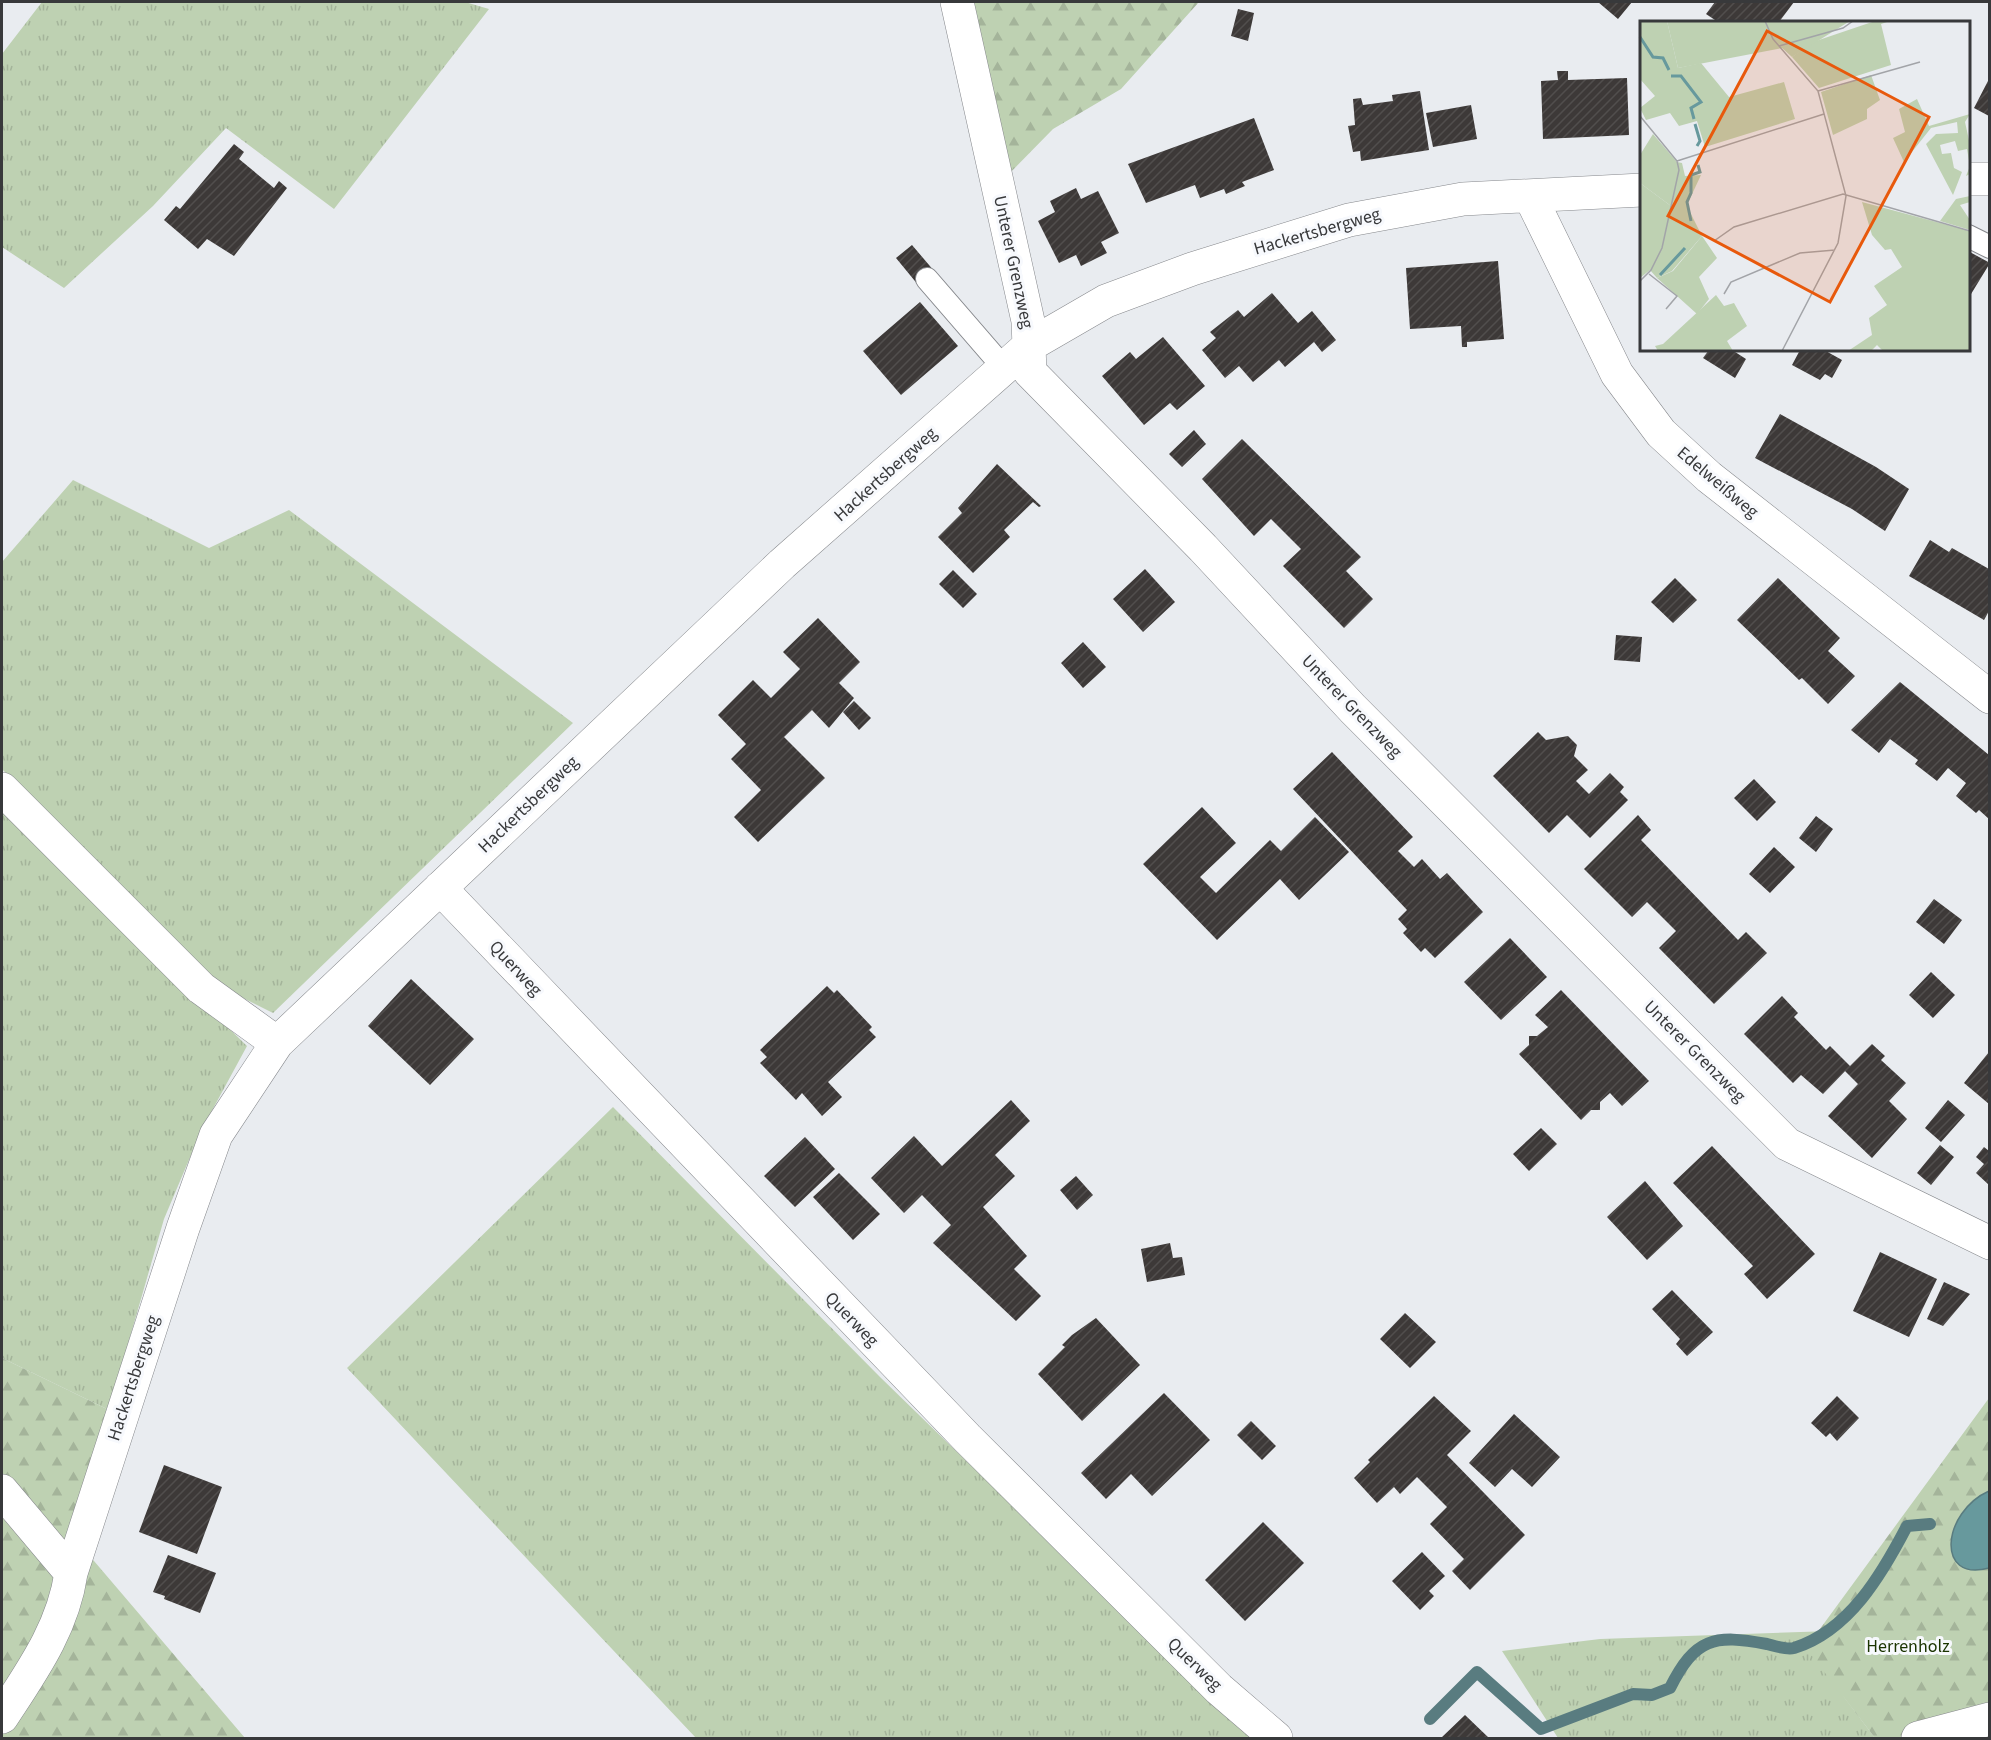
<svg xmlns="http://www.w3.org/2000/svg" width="1991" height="1740" viewBox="0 0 1991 1740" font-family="'Source Sans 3',sans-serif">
  <defs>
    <pattern id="grass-tufts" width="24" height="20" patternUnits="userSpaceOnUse" patternTransform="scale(1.5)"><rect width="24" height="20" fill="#bed1b2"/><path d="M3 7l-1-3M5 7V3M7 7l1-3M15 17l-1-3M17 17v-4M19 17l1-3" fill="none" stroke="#a4b49a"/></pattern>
    <pattern id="forest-firs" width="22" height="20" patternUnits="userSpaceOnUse" patternTransform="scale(1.5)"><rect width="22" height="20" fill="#bed1b2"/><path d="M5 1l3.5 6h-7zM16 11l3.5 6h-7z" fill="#a4b49a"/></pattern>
    <pattern id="building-hatch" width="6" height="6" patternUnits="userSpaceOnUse" patternTransform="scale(1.5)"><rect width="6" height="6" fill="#3d3938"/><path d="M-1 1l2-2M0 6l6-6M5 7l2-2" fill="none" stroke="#514e4d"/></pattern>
  </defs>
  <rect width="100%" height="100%" fill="#e9ecf0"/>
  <path fill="url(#grass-tufts)" d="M42,2H465L489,9L334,209L226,128L153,206L64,288L2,247V54Z
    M73,480L209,548L289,510L573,723L273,1013L201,977L2,769V562Z
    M2,807L247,1046L202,1129L164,1219L109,1410L2,1358Z
    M613,1107L880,1377L1250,1737L696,1738L347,1368Z
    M1831,1631L1844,1697L1875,1738H1558L1502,1651L1600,1639Z"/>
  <path fill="url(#forest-firs)" d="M970,2H1199L1121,89L1053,129L1004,179Z
    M2,1358L109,1410L71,1534L245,1738H2Z
    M1989,1398V1738H1875L1806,1648Z"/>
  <path fill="#67999d" stroke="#597c80" stroke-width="1.5" d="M1989,1491V1568C1935,1583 1942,1512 1989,1491Z"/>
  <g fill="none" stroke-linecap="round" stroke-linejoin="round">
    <path stroke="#597c80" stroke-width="12" d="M1430,1719L1477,1672L1541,1729L1633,1694L1652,1695L1670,1688C1695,1638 1714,1634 1767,1644C1775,1646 1786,1650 1794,1648C1849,1631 1882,1574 1907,1526L1930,1524"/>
  </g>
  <path fill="url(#building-hatch)" d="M1598,2H1632L1618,19Z
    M1715,2H1794L1779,22H1718L1706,14Z
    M1238,9L1254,13L1248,41L1231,36Z
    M1557,71H1568V80L1627,78L1629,135L1543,139L1541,81L1558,80Z
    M1989,79V116L1974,108Z
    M1420,91L1429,150L1361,161L1360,151L1353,152L1348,126L1355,125L1353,99L1361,98L1363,105L1393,101L1392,95Z
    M1471,105L1477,139L1433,147L1426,113Z
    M1254,118L1274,170L1242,182L1245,186L1226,194L1224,189L1200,198L1195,185L1146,203L1128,164Z
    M234,144L244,152L239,159L274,188L279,181L287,188L234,256L207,239L198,249L164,220L176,206L180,209Z
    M1076,188L1081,199L1098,191L1119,233L1101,242L1107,253L1081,266L1076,255L1059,263L1038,221L1055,212L1050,201Z
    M912,245L935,272L919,286L896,258Z
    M1968,251L1990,263L1968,299Z
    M1498,261L1504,339L1467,342V347H1462L1461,326L1410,329L1406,268Z
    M1272,293L1298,323L1312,311L1336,340L1322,352L1314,342L1285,367L1279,360L1253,382L1239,366L1225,378L1202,350L1216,338L1210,332L1238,310L1244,317Z
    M920,302L958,346L901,395L863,351Z
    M1163,337L1205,386L1177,410L1170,403L1144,425L1102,376L1130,352L1136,359Z
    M1709,350H1732L1746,359L1735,378L1703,358Z
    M1800,350H1824L1842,360L1832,378L1825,374L1820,380L1792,365Z
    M1780,414L1876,467L1909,489L1885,531L1852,509L1755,458Z
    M1194,430L1206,444L1182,467L1169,454Z
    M1242,439L1361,557L1346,571L1373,599L1344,628L1283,566L1301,549L1271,519L1254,536L1202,479Z
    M997,464L1041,506L1039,507L1033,502L1004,530L1010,537L973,573L938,537L962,513L958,508Z
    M1930,540L1949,552L1952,548L1989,569V611L1984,620L1909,576Z
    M1145,569L1175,602L1143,632L1113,599Z
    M953,570L977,594L963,608L939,584Z
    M1675,578L1697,600L1673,623L1651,602Z
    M1778,578L1840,638L1828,651L1855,676L1828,704L1802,678L1799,680L1737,620Z
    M818,618L860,662L839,683L854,698L829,728L812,710L784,737L825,778L758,842L734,817L761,790L731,759L746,744L718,715L753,680L771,698L800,669L783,652Z
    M1616,635L1642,637L1640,662L1614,660Z
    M1083,642L1106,667L1083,688L1061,663Z
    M1900,682L1989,755V819L1979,810L1976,813L1956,796L1966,783L1948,768L1937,781L1915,764L1918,760L1890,739L1879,753L1851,730Z
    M854,701L871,718L859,730L843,712Z
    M1538,732L1546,740L1568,736L1577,745L1574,756L1588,770L1576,781L1589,794L1610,773L1624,787L1620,792L1628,800L1590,838L1567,815L1549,833L1493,776Z
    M1332,752L1413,837L1398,851L1414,867L1422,859L1440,879L1447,873L1483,912L1435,958L1425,948L1421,952L1403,933L1407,929L1398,919L1407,910L1293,789Z
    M1754,779L1776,802L1757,821L1734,798Z
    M1202,807L1236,843L1200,877L1216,893L1270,840L1281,851L1315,817L1349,852L1299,900L1280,879L1217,940L1143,864Z
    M1638,815L1651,830L1641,840L1738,940L1746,932L1767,953L1714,1004L1659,948L1676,931L1647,902L1632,917L1584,869Z
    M1816,816L1833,829L1816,852L1799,838Z
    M1774,847L1795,867L1770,893L1749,874Z
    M1934,899L1962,920L1944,944L1916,922Z
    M1510,938L1547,977L1501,1020L1464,982Z
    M1931,972L1955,995L1933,1018L1909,995Z
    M411,979L474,1039L430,1085L368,1026Z
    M827,986L834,993L837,990L872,1027L869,1030L876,1037L828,1082L842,1097L822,1116L802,1093L796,1100L760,1063L767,1057L760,1050Z
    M1561,990L1649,1081L1622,1106L1610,1093L1600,1102V1110H1591L1581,1120L1519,1054L1529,1045V1036H1537L1548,1027L1535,1015Z
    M1782,996L1798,1013L1794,1017L1826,1050L1830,1046L1850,1066L1823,1094L1801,1075L1793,1083L1744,1034Z
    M1872,1044L1885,1056L1881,1060L1906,1083L1889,1101L1907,1119L1872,1158L1828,1116L1858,1084L1845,1071Z
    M1989,1052V1104L1964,1083Z
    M1011,1100L1030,1121L995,1155L1015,1176L983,1207L1027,1256L1014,1269L1041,1296L1016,1321L933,1243L951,1225L922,1195L904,1213L871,1178L914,1136L942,1166Z
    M1948,1100L1965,1115L1941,1142L1925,1128Z
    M1541,1128L1557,1144L1529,1171L1513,1154Z
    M805,1137L835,1169L795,1207L764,1176Z
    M1940,1145L1954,1157L1931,1185L1917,1173Z
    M1712,1146L1815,1254L1767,1299L1744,1274L1753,1266L1673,1183Z
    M1984,1147L1989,1151V1185L1976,1173L1984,1164L1976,1157Z
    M839,1173L880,1214L853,1240L813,1197Z
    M1076,1176L1093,1195L1077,1210L1060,1190Z
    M1645,1181L1683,1226L1647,1260L1607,1217Z
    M1170,1243L1173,1258L1182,1257L1185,1275L1147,1282L1141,1249Z
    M1880,1252L1937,1279L1909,1337L1853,1311Z
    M1944,1282L1970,1294L1943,1326L1927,1319Z
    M1672,1290L1713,1332L1687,1356L1676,1344L1680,1339L1652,1309Z
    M1405,1313L1436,1342L1410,1368L1380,1339Z
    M1096,1318L1140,1365L1082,1421L1038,1374L1065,1347L1062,1345L1072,1335Z
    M1164,1393L1210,1440L1152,1496L1131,1474L1106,1499L1081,1473Z
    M1434,1396L1471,1431L1447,1455L1525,1535L1470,1590L1452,1571L1464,1559L1430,1524L1447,1507L1417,1477L1400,1494L1394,1487L1377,1503L1354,1478L1370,1462L1368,1460Z
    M1837,1396L1859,1418L1837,1441L1830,1433L1826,1437L1811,1423Z
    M1514,1414L1560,1457L1532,1487L1512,1469L1495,1487L1469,1463Z
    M1251,1421L1276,1446L1262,1460L1237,1435Z
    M164,1465L222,1487L197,1554L139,1532Z
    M1263,1522L1304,1563L1245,1621L1205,1580Z
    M1422,1552L1445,1576L1429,1591L1434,1596L1420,1610L1392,1581Z
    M168,1555L216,1573L200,1613L164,1599L165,1596L153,1592Z
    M1465,1715L1489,1738H1441Z"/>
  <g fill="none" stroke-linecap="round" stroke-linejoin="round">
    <g stroke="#86888c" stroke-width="24">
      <path id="service" d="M1968,236L1990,247
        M927,279L1004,368"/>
    </g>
    <g stroke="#86888c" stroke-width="34">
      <path id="minor" d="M957,2L1028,321L1030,372L1203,548L1353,709L1787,1144L1990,1243
        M1968,179H1990
        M1530,196L1617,374L1661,433L1709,477L1990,697
        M2,789L201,988L277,1043
        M440,888L967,1438L1219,1689L1276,1738
        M2,1491L71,1573
        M2,1717C32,1671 63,1628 71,1573L183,1228L216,1135L277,1043L782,564L1030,345L1106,301L1192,269L1349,220L1463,199L1642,190
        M1918,1738L1990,1719"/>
    </g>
    <use href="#service" stroke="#fff" stroke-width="22"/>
    <use href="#minor" stroke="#fff" stroke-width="33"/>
  </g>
  <g text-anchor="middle" stroke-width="6" stroke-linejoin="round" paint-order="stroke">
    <g font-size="18" fill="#38393b" stroke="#f7f9fd">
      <text transform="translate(1317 231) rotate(-16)" y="6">Hackertsbergweg</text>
      <text transform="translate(1014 262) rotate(78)" y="6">Unterer Grenzweg</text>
      <text transform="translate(885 474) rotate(-42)" y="6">Hackertsbergweg</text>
      <text transform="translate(1718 482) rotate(40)" y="6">Edelweißweg</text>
      <text transform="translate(1352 706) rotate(46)" y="6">Unterer Grenzweg</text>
      <text transform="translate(528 804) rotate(-44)" y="6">Hackertsbergweg</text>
      <text transform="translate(516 968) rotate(47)" y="6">Querweg</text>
      <text transform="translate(1695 1051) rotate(45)" y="6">Unterer Grenzweg</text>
      <text transform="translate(852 1319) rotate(46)" y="6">Querweg</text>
      <text transform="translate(133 1378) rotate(-72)" y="6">Hackertsbergweg</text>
      <text transform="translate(1195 1664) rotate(44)" y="6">Querweg</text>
    </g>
    <g font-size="18" fill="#1a3400" stroke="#f7f9fd">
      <text x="1908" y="1652">Herrenholz</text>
    </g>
  </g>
  <g transform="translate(1640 21)">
    <rect width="330" height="330" fill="#e9ecf0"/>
    <path d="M0,0H27L38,47L61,42L89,76L144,61L155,98L65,126L57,100L39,105L30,92L6,99L0,87L15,75L0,58ZM235,0H250L241,3L251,44L179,67L152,36L173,21ZM231,54L240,79L227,88V98L193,114L181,71ZM277,78L289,105L330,93L325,101L330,124V153L326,155L330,145L327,128L318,130L315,120L300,124L302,133L311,132L314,147L322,151L313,174L286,123L296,113L318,112L317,101L291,107L264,141L253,117L265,111L259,88ZM13,113L37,141L42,142L45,155L61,154L46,186L31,185L0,162V134ZM330,175V181L320,184L330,199V209L300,200L316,178ZM62,215L77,237L59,256L69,278L57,293L17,257L33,250Z" fill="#bed1b2"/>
    <path d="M27,0H210L152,36L142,27L38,47ZM0,162L31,185L46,183L62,215L32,250L17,257L10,249L0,257ZM222,181L330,210V330H243L237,324L231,330H208L232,314L229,297L247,284L234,265L262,246L251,228L245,229L232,214ZM76,274L84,285L94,282L107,305L87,320L93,330H18L15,325L23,323Z" fill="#bed1b2"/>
    <path fill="none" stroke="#67999d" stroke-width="3" d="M0,16L13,36L23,37L29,49M31,55H41L61,81L51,87L54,98M55,103L60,120L57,125M51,200L47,181L51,172V154L60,151L58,144M20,254L45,227"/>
    <path fill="none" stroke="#a2a4a8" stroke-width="1.5" d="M125,0L133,18L178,70L206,175L198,222L142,330M139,25L203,7L213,0M178,70L280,41M0,95L37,140L39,149L22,227L11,249L0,260M37,140L184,93M74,220L94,206L203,173L330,210M9,253L37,275L26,288M84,273L91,261L160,232L195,229"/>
    <path fill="#e8590c" fill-opacity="0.15" stroke="#e8590c" stroke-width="3" d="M127,10L289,96L190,281L28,195Z"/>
    <rect width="330" height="330" fill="none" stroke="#38393b" stroke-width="3"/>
  </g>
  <rect width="1991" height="1740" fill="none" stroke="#38393b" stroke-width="6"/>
</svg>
